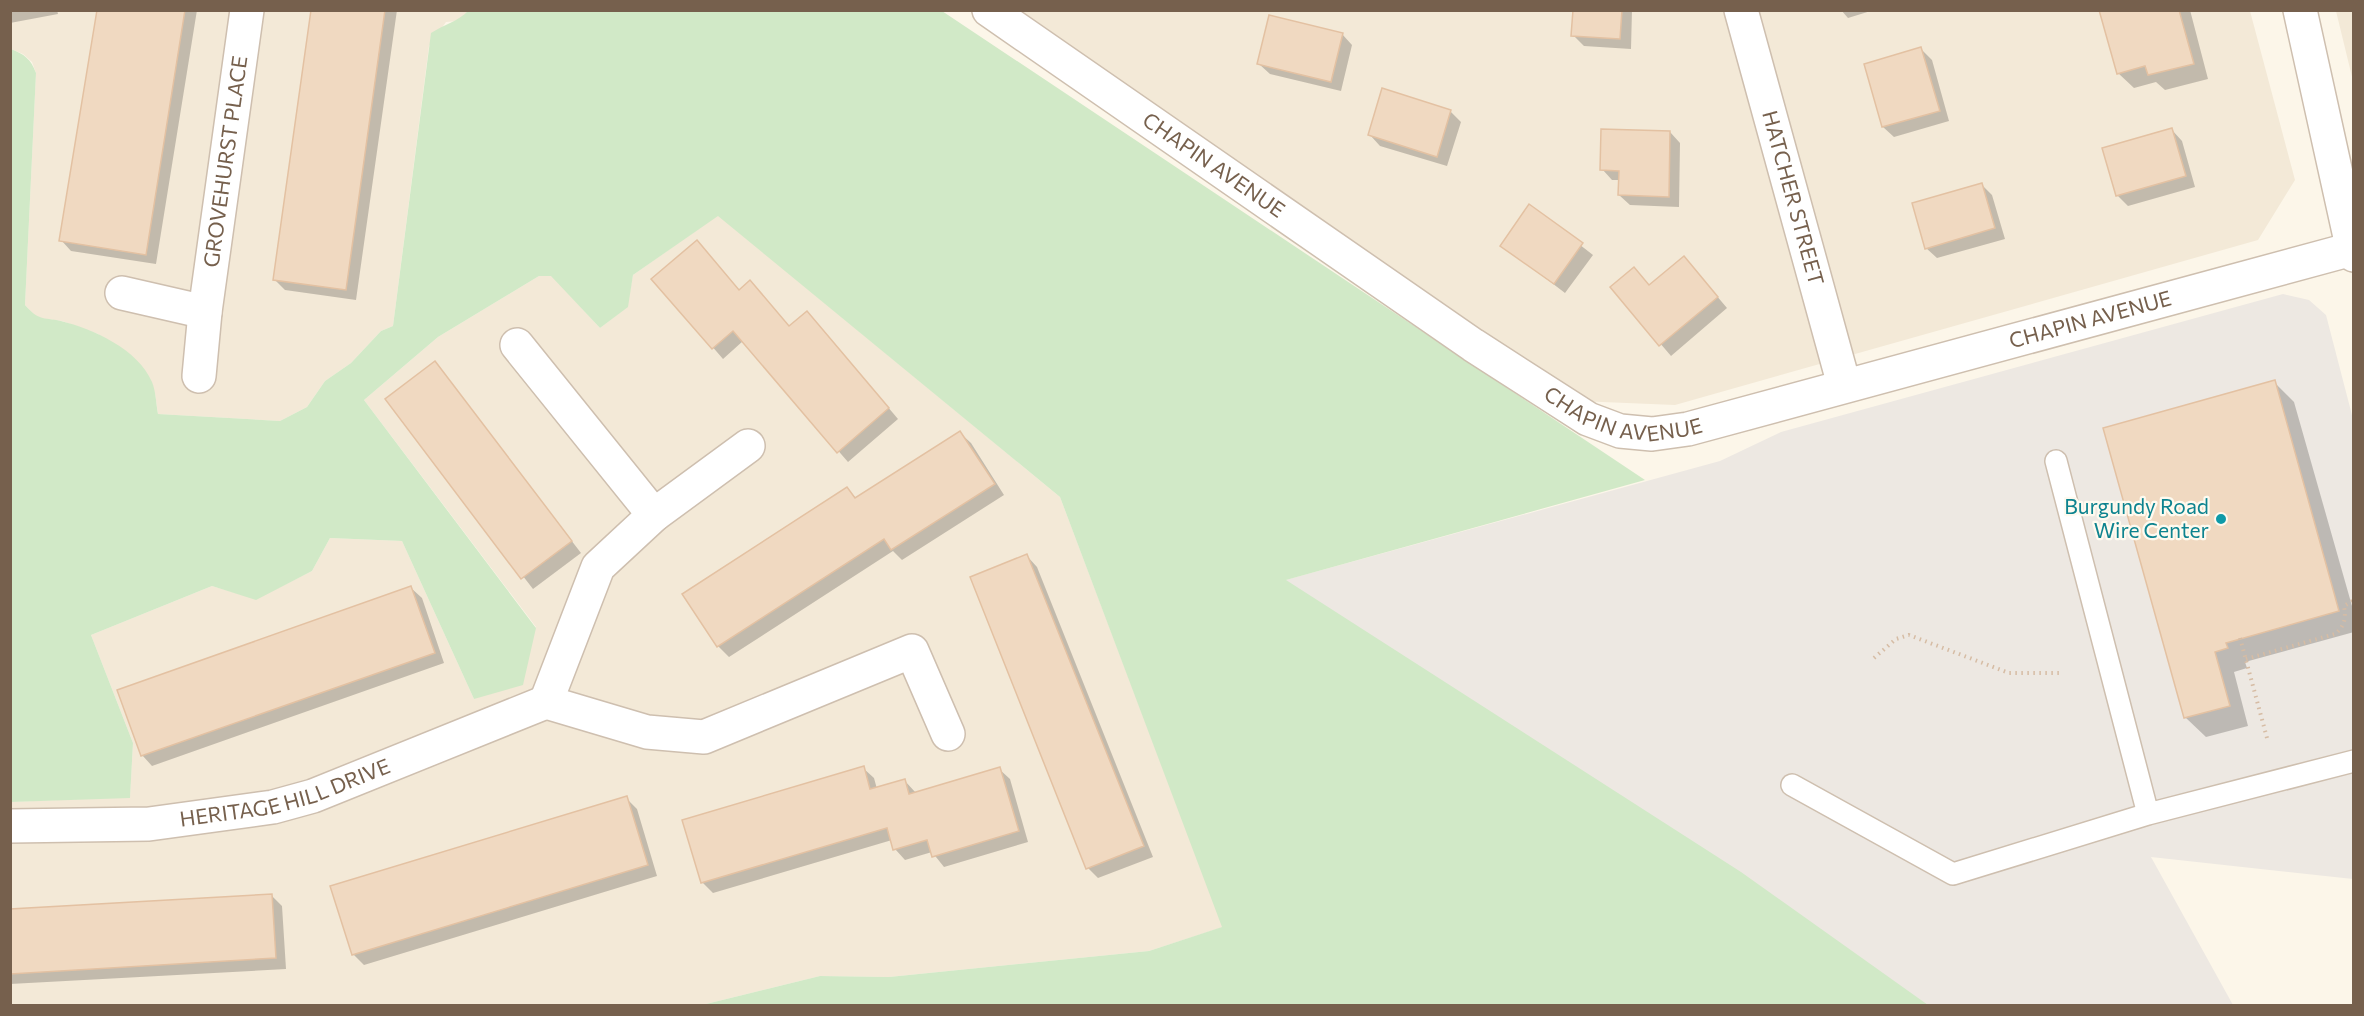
<svg xmlns="http://www.w3.org/2000/svg" width="2364" height="1016" viewBox="0 0 2364 1016" font-family="Commissioner,sans-serif">
  <rect width="100%" height="100%" fill="#fcf6e9"/>
  <path fill="#f3e9d7" d="M11,11H468L458,21L446,22L429,46L393,326L381,331L351,363L325,381L307,407L280,421L158,414L155,393L125,351L98,334L62,321L37,318L25,305L36,73L32,62L23,54L11,49Z
    M1020,11H2250L2295,180L2258,240L1675,405L1578,401Z
    M2336,11H2353V81Z
    M718,215L1060,497L1223,927L1149,951L889,977L820,976L702,1005H11L10,802L130,797L133,743L91,635L212,586L256,599L312,571L330,538L402,541L474,699L536,627L364,400L438,337L539,276L551,275L600,328L627,307L633,275Z"/>
  <path fill="#ede8e2" d="M2283,294L2309,300L2326,315L2353,419V879L2151,857L2233,1005H1740L1121,625L1720,461L1781,432Z"/>
  <path fill="#d1e9c7" d="M468,11H942L1645,480L1286,580L1741,872L1928,1005H702L820,976L889,977L1149,951L1222,927L1060,497L718,216L633,275L628,307L600,328L551,276H539L438,337L364,400L536,628L523,685L474,699L402,541L330,538L312,571L256,600L212,586L91,635L133,743L130,798L11,802V49C24,54 31,59 36,73L25,305C39,321 42,317 61,321C93,329 138,349 152,382C156,392 156,403 158,414L280,421L307,407L325,381L351,363L381,331L393,326L431,33C445,24 457,22 468,11Z"/>
  <path fill="#0003" d="M10,10H57L58,14L10,23Z
    M98,10H197L156,264L71,251L61,240Z
    M313,10H397L356,300L285,290L274,279Z
    M1574,10H1632L1631,49L1584,46L1573,35Z
    M1841,10H1874L1848,18Z
    M2100,10H2190L2208,79L2165,90L2156,82L2134,88L2118,73Z
    M1342,34L1352,45L1341,91L1270,74L1259,64Z
    M1921,49L1932,60L1949,121L1894,137L1883,127Z
    M1450,111L1461,122L1447,166L1380,146L1370,135Z
    M2172,130L2182,141L2195,187L2128,206L2117,195Z
    M1670,132L1680,143L1679,207L1630,205L1619,195L1620,180H1612L1602,169Z
    M1982,185L1992,195L2005,239L1937,258L1926,248Z
    M1530,206L1593,255L1565,293L1502,245Z
    M707,252L740,291L790,327L817,323L898,419L848,462L743,341L723,359L654,279Z
    M1694,269L1727,308L1671,356L1612,287L1650,286Z
    M435,363L581,553L533,589L387,400Z
    M2274,382L2294,402L2354,613V632L2245,662L2247,668L2234,672L2248,726L2206,737L2186,718L2105,429Z
    M960,433L971,443L1004,495L902,560L893,551L729,657L718,646L685,594L847,489L857,499Z
    M1027,556L1037,567L1153,857L1098,878L1088,868Z
    M411,588L422,598L444,663L152,766L142,755Z
    M863,768L874,778L877,789L905,781L916,793L999,769L1010,779L1028,842L944,867L932,852L905,860L895,849L892,840L713,893L702,882Z
    M626,798L637,809L657,876L364,965L353,954Z
    M272,896L282,906L286,969L10,984V910Z"/>
  <path fill="#f0d9c1" stroke="#e3c1a2" stroke-width="1.5" d="M97,10H185L146,255L59,241Z
    M311,10H385L346,290L273,280Z
    M1573,10H1622L1620,39L1571,36Z
    M2099,10H2179L2194,64L2148,75L2145,66L2117,74Z
    M1269,15L1343,33L1331,82L1257,64Z
    M1921,47L1940,111L1882,127L1864,64Z
    M1382,88L1451,110L1437,157L1368,135Z
    M2172,128L2186,176L2116,196L2102,148Z
    M1601,129L1670,131L1669,197L1618,195L1619,171L1600,170Z
    M1982,183L1995,228L1925,249L1912,203Z
    M1529,204L1583,243L1554,284L1500,246Z
    M697,240L739,290L750,280L789,326L807,311L889,408L837,453L733,331L712,349L651,279Z
    M1684,256L1718,297L1659,346L1610,287L1634,267L1649,285Z
    M435,361L572,541L521,579L385,399Z
    M2275,380L2339,611L2226,643L2228,648L2215,652L2230,706L2184,718L2103,428Z
    M960,431L995,484L891,550L884,539L717,647L682,594L847,487L855,498Z
    M1027,554L1144,846L1086,869L970,577Z
    M411,586L435,653L141,756L117,690Z
    M864,766L870,789L905,779L909,794L1000,767L1019,831L932,857L927,840L893,850L887,828L701,883L682,820Z
    M627,796L648,865L352,955L330,886Z
    M272,894L276,958L10,974V909Z"/>
  <g fill="none" stroke-linecap="round" stroke-linejoin="round">
    <g stroke="#cebfaf" stroke-width="24">
      <path id="service" d="M2056,461L2148,814L2354,761
        M1792,785L1953,874L2148,814"/>
    </g>
    <g stroke="#cebfaf" stroke-width="36">
      <g id="minor">
        <path id="s1" d="M989,10L1473,345L1588,419L1620,431L1652,434L1688,429L2352,249"/>
        <path id="s2" d="M1741,10L1844,385"/>
        <path d="M2300,10L2354,255"/>
        <path id="s3" d="M122,293L205,312L247,10"/>
        <path d="M517,345L654,515"/>
        <path d="M199,376L205,312"/>
        <path d="M546,702L647,732L704,737L912,651L948,734"/>
        <path d="M546,702L598,567L654,515L748,446"/>
        <path id="s4" d="M10,826L149,824L273,807L313,796L546,702"/>
      </g>
    </g>
    <path stroke="#d6bca4" stroke-width="4" stroke-dasharray="1.5 4.5" stroke-linecap="butt" d="M2240,638L2267,738
      M1874,658L1896,639L1909,635L2009,673H2059
      M2246,659L2335,634C2345,626 2346,618 2344,606L2354,600"/>
    <use href="#service" stroke="#fff" stroke-width="21"/>
    <use href="#minor" stroke="#fff" stroke-width="33"/>
  </g>
  <circle fill="#0f9aa8" stroke="#fefaef" stroke-width="2" cx="2221" cy="519" r="6"/>
  <g text-anchor="middle" stroke-width="4.5" stroke-linejoin="round" paint-order="stroke">
    <g font-size="21" fill="#76604d" stroke="#fefaef">
      <text dy="7" stroke="none"><textPath href="#s3" startOffset="237">GROVEHURST PLACE</textPath></text>
      <text dy="7" stroke="none"><textPath href="#s1" startOffset="273">CHAPIN AVENUE</textPath></text>
      <text dy="7" stroke="none"><textPath href="#s2" startOffset="195">HATCHER STREET</textPath></text>
      <text dy="7" stroke="none"><textPath href="#s1" startOffset="1245">CHAPIN AVENUE</textPath></text>
      <text dy="7" stroke="none"><textPath href="#s1" startOffset="759">CHAPIN AVENUE</textPath></text>
      <text dy="7" stroke="none"><textPath href="#s4" startOffset="279">HERITAGE HILL DRIVE</textPath></text>
    </g>
    <g font-size="21" fill="#0d838f" stroke="#fefaef" text-anchor="end">
      <text x="2209" y="514">Burgundy Road<tspan x="2209" dy="24">Wire Center</tspan></text>
    </g>
  </g>
  <rect width="2364" height="1016" fill="none" stroke="#76604d" stroke-width="24"/>
</svg>
